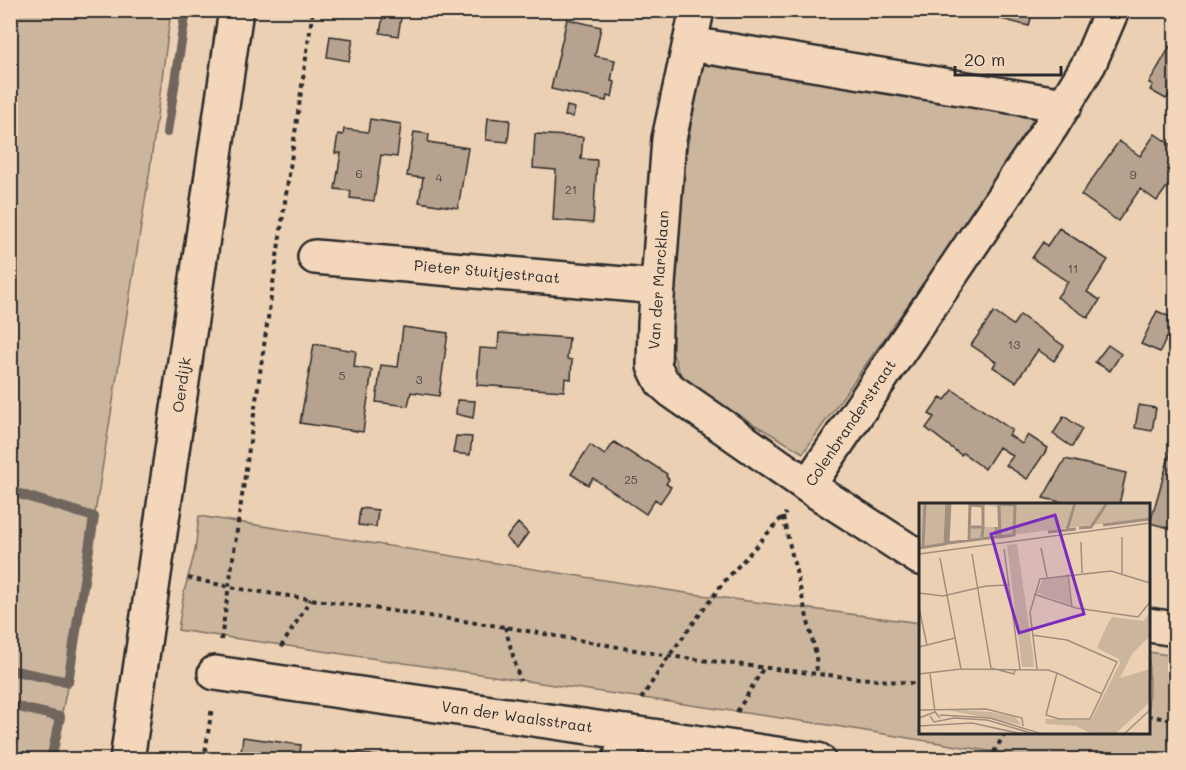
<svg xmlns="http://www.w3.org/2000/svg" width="1186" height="770" viewBox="0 0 1186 770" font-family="Mali,sans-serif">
  <rect width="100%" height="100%" fill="#ecd0b4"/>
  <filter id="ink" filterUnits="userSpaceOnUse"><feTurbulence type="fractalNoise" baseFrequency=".0167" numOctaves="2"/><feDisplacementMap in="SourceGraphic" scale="12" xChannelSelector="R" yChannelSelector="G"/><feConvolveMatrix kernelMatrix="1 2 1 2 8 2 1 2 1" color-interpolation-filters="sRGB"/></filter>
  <g filter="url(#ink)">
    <path fill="#ccb59d" stroke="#7c7064" stroke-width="1.5" d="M10,11H171L149,176L68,682L53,759H11Z
      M702,59L1045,112L803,453L691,387L679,371L670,346L679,199Z
      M199,516L686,593L920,623V732H1148L1149,652L1175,656V759H1037L835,726L178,630L184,592L195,551Z"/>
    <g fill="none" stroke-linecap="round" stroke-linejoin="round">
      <path stroke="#71665d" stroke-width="10" d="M167,132L186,10
        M10,491L94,517L68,682L10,670
        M10,705L60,717L51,760"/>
    </g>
    <path fill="#b6a28e" stroke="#2b2b2b" stroke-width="1.5" d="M384,10L402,12L398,36L380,33Z
      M902,10H932L930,18Z
      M995,10H1033L1029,26L993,17Z
      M567,19L601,27L595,56L615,60L611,81L615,82L612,97L607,96L606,101L551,89Z
      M330,36L353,39L349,61L327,57Z
      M1176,36V98L1169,95L1166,99L1150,90L1153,85L1149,83Z
      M567,106L575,108L573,117L565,116Z
      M488,118L510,120L508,142L486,140Z
      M370,119L401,124L397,157L381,155L374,201L350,198L351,191L335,189L341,153H335L338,134L343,135L344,129L368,132Z
      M414,132L429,134L428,142L468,148L458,208L419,202L423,178L407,176Z
      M535,134L583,137L581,159L597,160L593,223L553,220L556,170L533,168Z
      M1155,134L1176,148V174L1157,201L1140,189L1118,221L1081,195L1119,141L1140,156Z
      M1059,228L1108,260L1087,292L1100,300L1088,318L1057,297L1068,282L1032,258L1043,242L1047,246Z
      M1157,311L1176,320V341L1167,337L1160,352L1141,344Z
      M994,312L1013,325L1020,315L1064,346L1054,361L1038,350L1016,382L993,367L996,362L971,345Z
      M403,327L448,333L439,396L411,392L408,406L376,402L381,365L398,367Z
      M499,333L569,338L567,359L572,360L571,379L565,378L564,391L477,385L480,348L498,349Z
      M314,344L356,351L354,367L372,370L363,432L300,423Z
      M1108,345L1121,354L1110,371L1095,362Z
      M953,390L1012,430L1009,435L1022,444L1028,435L1048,448L1027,479L1006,465L1013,456L999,447L985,469L963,453L961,455L926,428L934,417L929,414L941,397L945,400Z
      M457,400L475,401L473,418L456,414Z
      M1139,405L1156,408L1152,431L1135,428Z
      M1064,416L1082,429L1072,447L1053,434Z
      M456,436L472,437L470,455L453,453Z
      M1175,436H1176V535L1172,534V529L1150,523Z
      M614,442L646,463L647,461L667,474L666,476L669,479L666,484L671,487L660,503L655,499L646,514L593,478L588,485L571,474L590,445L605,455Z
      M1065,459L1126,473L1119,505H1074L1043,498Z
      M360,508L378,510L376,527L358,525Z
      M518,523L528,533L517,548L506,538Z
      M243,737L301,745L299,760H240Z
      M335,750L370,755L369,760H333Z
      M370,755L399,760H369Z"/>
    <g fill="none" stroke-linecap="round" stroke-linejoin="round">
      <g stroke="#2b2b2b" stroke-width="38">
        <path id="minor" d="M697,10L669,139L655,324L654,366L662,382L672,391L808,486L920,558
          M690,44L1065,105
          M315,257L658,287
          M808,486L1052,125L1089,64L1112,10
          M1148,625L1176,629
          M215,673L818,760
          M127,760L236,10
          M620,760L627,732"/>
      </g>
      <path stroke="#2b2b2b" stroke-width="4" stroke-dasharray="4.5 4.5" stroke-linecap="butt" d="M783,517L816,655L817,674
        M188,578L240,589L505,627L669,656L817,674L920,684
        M505,627L520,681
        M221,640L313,10
        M281,647L311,599
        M641,699L669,656L723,583L786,513
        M737,712L764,667
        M1148,716L1176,720
        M204,760L212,707
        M989,760L1006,732"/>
      <use href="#minor" stroke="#f4d7ba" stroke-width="33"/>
    </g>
  </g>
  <g text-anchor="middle" stroke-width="6" stroke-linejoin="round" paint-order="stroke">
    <g font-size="12" fill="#4e4944">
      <text x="359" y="178">6</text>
      <text x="1133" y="179">9</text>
      <text x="439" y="182">4</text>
      <text x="571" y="194">21</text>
      <text x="1073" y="273">11</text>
      <text x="1014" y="349">13</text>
      <text x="342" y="380">5</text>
      <text x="419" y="384">3</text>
      <text x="631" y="484">25</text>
    </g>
    <g font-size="15" fill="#2b2b2b" stroke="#f4d7ba">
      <text transform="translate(487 272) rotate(5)" y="5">Pieter Stuitjestraat</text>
      <text transform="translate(659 280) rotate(-86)" y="5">Van der Marcklaan</text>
      <text transform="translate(182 385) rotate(-82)" y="5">Oerdijk</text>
      <text transform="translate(851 423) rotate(-56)" y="5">Colenbranderstraat</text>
      <text transform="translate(517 717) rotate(8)" y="5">Van der Waalsstraat</text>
    </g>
  </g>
  <g transform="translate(919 503)">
    <rect width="231" height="231" fill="#ecd0b4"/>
    <path d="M0,0H28L26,41L0,45ZM51,0H231V15L50,37V24H79L78,4ZM98,41L114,151L115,164H103L88,42ZM148,72L152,102L118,90L124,76ZM231,108V133L213,151L201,175L231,166V199L196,231H173L157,223L127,221L126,216L172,217L201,160L200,156L178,145L188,122L193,114L225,118ZM23,206L72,209L96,214L103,222Z" fill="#ccb59d"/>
    <path fill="none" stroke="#a08e7e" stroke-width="3" d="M31,0L29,40L78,34L77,24M80,1L96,2L95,32L81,34ZM51,2L64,3V24M184,22L231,16M52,24H64L63,34M160,25L172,24L188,0M148,27L156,0M129,29L157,26M50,37L51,0M4,43L6,0M0,45L26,41L28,0"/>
    <path fill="none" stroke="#9f8e7d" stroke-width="1.5" d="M162,39L163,70M122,45L128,74M85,46L101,166M0,51L231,20M53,51L72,165L95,171L96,166M21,55L42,166M149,71L153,104M203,71V34M0,90L24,93L67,83L90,82M115,91L157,105L219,114L231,99M0,105L8,142M0,144L36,135M118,166L111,109L121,76L192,68L231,80M138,170L183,191M0,171L42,166L129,167L138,170L127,212L140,216H171L198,159L148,137L113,132M11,171L16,209M0,207L67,206L103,215L104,223M21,212L71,215L123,231M11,213L15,219L35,215L68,217L115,231M0,215L16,209L21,215M0,223L53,220L103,231M205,231L231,207"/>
    <path fill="#7b2cbf" fill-opacity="0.15" stroke="#7b2cbf" stroke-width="3" d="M136,12L165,111L100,130L72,31Z"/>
    <rect width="231" height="231" fill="none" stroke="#2b2b2b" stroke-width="3"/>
  </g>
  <rect width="1186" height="770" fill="none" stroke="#f4d7ba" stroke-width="36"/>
  <rect x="18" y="18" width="1150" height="734" fill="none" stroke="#2b2b2b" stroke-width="2" filter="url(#ink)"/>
  <path d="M955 66v9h106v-9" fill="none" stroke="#2b2b2b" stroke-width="3"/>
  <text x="964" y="66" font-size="18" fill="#2b2b2b" stroke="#f4d7ba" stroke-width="4.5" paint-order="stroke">20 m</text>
</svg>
